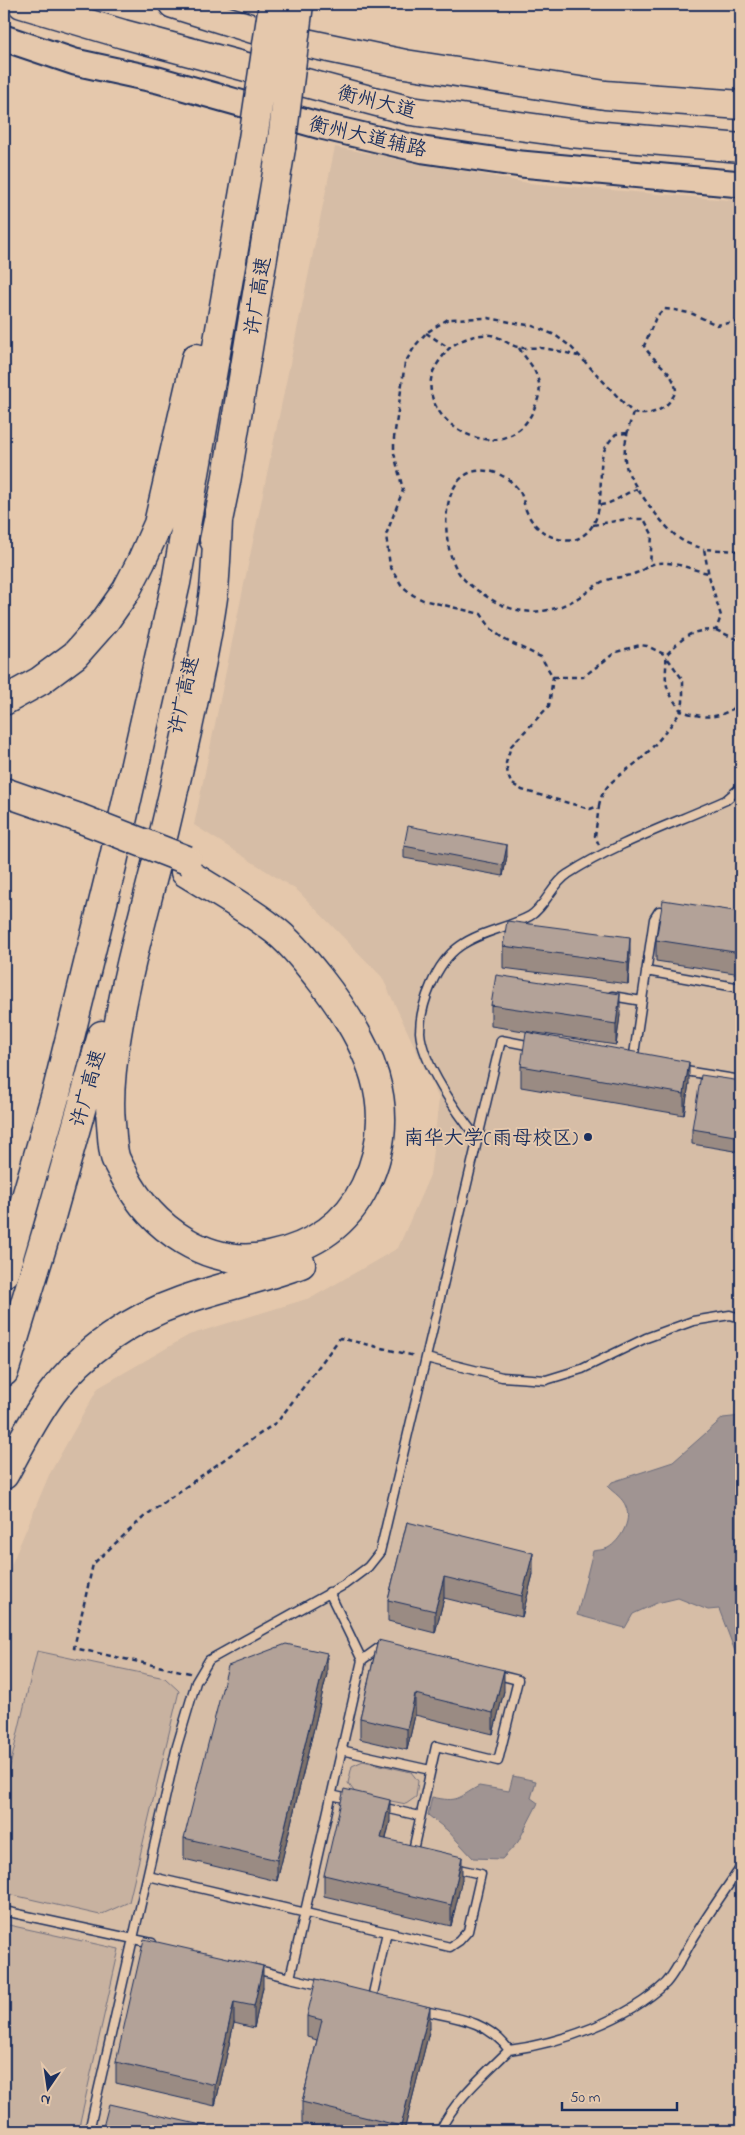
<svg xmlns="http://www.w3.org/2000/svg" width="745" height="2135" viewBox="0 0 745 2135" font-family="'Indie Flower','LXGW WenKai TC',sans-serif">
  <rect width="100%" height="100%" fill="#e5c8ac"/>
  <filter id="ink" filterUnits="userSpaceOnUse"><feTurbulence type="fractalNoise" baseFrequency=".02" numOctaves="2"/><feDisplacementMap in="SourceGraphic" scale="10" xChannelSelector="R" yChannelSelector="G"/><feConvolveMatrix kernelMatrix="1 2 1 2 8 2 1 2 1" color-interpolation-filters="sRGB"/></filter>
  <g filter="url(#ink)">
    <path fill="#d6bda6" d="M335,147L528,183L741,201V2131H4V1582L49,1475L98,1388L189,1335L313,1297L398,1248L430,1175L439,1099L382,977L298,891L194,825Z"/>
    <path fill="#c8b2a0" stroke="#72707f" d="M37,1651L165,1678L179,1691L129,1902L100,1915L4,1893V1792Z
      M363,1761L411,1772L418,1781L416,1797L406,1804L356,1794L348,1783L352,1766Z
      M4,1924L119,1949L78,2131H4Z"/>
    <path fill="#a09492" stroke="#6b6c7d" d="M741,1416V1667L719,1609L708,1610L678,1598L657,1603L633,1614L625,1628L577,1615L593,1551C598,1550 604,1550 608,1548C620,1541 632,1521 626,1507C623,1498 614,1493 608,1487L612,1482L673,1462L723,1418Z
      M513,1776L536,1781L531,1798L538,1803L518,1842L502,1859L473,1858L447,1830L428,1815L432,1797C459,1803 457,1798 479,1786L509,1791Z"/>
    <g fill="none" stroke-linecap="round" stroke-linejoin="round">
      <g stroke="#1b2f5e" stroke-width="11">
        <path id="lane" d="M646,971L741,988
          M612,996L642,1001
          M633,1061L654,919L659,911L670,913
          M679,1070L741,1080
          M477,1138C458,1114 422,1063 420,1032C420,1015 424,1001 431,985C437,971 447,955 460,946C481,931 508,928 530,916C544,908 553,883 568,874C614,844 675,823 726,800L741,787
          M426,1358L502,1377L546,1380L582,1369L646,1338L693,1321L730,1315L741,1318
          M362,1660L380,1647L385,1649
          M341,1750L430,1770
          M331,1795L353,1800
          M381,1807L420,1816
          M412,1855L436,1746L498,1761L518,1680L494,1674
          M148,1876L387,1932L372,1998
          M4,1911L152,1943
          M387,1932L450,1947L459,1941L468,1931L481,1874L454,1868
          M255,1969L290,1978
          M324,1986L290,1978L362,1660L329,1592
          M420,2010C455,2018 486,2019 509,2050C561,2043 627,2020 666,1983C676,1972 686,1950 694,1937C709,1913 725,1890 741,1867
          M89,2131L177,1746L196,1682L209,1660L344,1585L368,1567L380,1552L501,1040L532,1046
          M440,2131C455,2099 484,2075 509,2050"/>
      </g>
      <g stroke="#1b2f5e" stroke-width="29">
        <path id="primary" d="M4,38L75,62L158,80L321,126L424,150L521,164L741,184"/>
      </g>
      <g stroke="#1b2f5e" stroke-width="31">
        <path id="highway" d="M22,4L123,34L411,111L570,133L741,148
          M173,4L282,38L405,64L605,95L741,105
          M214,540L226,482L281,148
          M4,701L40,681L75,655L105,621L126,591L141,562L158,524L196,358
          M4,792L79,818
          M185,872C214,890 245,907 272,928C290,941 305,961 319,978C368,1040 403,1109 365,1186C346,1226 311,1247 269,1256C208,1269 151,1228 124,1175C121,1169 117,1163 115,1157C112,1146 112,1134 111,1123C108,1093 112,1063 117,1034C127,972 144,913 159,853C169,813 178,772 187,732C197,685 208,638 214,590C216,567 217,544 218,521
          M4,1273L57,1090L112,866L176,583L253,139
          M4,1372L49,1224L102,1035
          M4,1475C19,1447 33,1419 52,1393C83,1351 132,1318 181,1301C220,1287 261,1279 301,1264"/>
      </g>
      <path stroke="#1b2f5e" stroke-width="2.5" stroke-dasharray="5 4" stroke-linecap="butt" d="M426,333L449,348
        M519,348C525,358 534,366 537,377C542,389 539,398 534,409C506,473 418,424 432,375C434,367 441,359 446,352C454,341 477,333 491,335C501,337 510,346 518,347C525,349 534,347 541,348C553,349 566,353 578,356
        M633,413C628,430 622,448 626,466C629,482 666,530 680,539C687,544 696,546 704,549
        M627,433L616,434C610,440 604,448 602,457C598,483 608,525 577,539C570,542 562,540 555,538C541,533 531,523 526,510C523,502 523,495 518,489C512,481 503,475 493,472C440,459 439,537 456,568C464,583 475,589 489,598C520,618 551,615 581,596C590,591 597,583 607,580C616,577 627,577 636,573C642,571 647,566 653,564C670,559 692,570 708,573
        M600,505C614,504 624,493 637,489
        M593,525L627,519H644L652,534L650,566
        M716,630L736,639L741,644
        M668,659L683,680V702L681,711C707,719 718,720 741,703
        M553,677H583L616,652L640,645L647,646L666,655C684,637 689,630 716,630L721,616L709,576L704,549L741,551
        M599,806C602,781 628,772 644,756C658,742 670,727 681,711C675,702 667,692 666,681C665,672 667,664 666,655
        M599,845L595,836L599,806L590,809L522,790L511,783L508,775L506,763L511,746L549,706L553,677L541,657L505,640L492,630L481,614L423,600L413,595L402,586L390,566L386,535L403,490L394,453V438L405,363L415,346L426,333L448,319L488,318L533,326L555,335L571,347L633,413C652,417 668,409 676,391C674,370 654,363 644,346L656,317L664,309L675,310L693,314L717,325L741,321
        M190,1673L74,1648L93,1564L145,1516L278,1421L340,1338L415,1356"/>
      <use href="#lane" stroke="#e5c8ac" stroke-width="8"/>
      <use href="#primary" stroke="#e5c8ac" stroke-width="25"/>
      <use href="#highway" stroke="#e5c8ac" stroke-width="28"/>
      <g stroke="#1b2f5e" stroke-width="31" stroke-linecap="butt">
        <path id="highway-bridge" d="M253,139L273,4
          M281,148L299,4
          M79,818L187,860"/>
      </g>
      <use href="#highway-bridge" stroke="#e5c8ac" stroke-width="28"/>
    </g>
    <path fill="#9a8b83" stroke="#1b2f5e" d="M404,846L507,856L503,876L404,858Z
      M741,912V974L656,961V940Z
      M503,946L630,959L628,984L503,968Z
      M491,1005L620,1015L616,1045L491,1026Z
      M521,1066L689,1083L684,1115L521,1087Z
      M741,1081V1152L692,1144V1129Z
      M407,1522L533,1574L522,1617L444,1598L435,1633L388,1621V1600Z
      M378,1640L504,1691L493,1734L415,1715L407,1750L360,1739V1718Z
      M327,1674L277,1881L184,1859V1838Z
      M390,1821L386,1839L462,1879L451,1926L324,1896V1875Z
      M263,1987L254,2028L234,2023L215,2106L116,2083V2062Z
      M307,2016L430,2028L404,2131H336L302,2123V2102L317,2040L307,2037Z"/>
    <path fill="#7d716a" stroke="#1b2f5e" d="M507,845V856L503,876V865Z
      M630,937V959L628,984V963Z
      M620,994V1015L616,1045V1024Z
      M689,1062V1083L684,1115V1094Z
      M533,1553V1574L522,1617V1596Z
      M444,1577V1598L435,1633V1611Z
      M327,1653V1674L277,1881V1860Z
      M504,1670V1691L493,1734V1713Z
      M415,1694V1715L407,1750V1729Z
      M390,1800V1821L381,1859V1838Z
      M462,1857V1879L451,1926V1905Z
      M263,1966V1987L254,2028V2006Z
      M234,2002V2023L215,2106V2085Z
      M430,2007V2028L404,2131H401V2126Z"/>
    <path fill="#b3a298" stroke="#1b2f5e" d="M408,826L507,845L503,865L404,846Z
      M663,900L741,912V953L656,940Z
      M507,921L630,937L628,963L503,946Z
      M496,975L620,994L616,1024L491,1005Z
      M526,1032L689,1062L684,1094L521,1066Z
      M701,1075L741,1081V1137L692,1129Z
      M407,1522L533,1553L522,1596L444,1577L435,1611L388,1600Z
      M378,1640L504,1670L493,1713L415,1694L407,1729L360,1718Z
      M286,1644L327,1653L277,1860L184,1838L228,1666Z
      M344,1789L390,1800L381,1838L462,1857L451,1905L324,1875Z
      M144,1939L263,1966L254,2006L234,2002L215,2085L116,2062Z
      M316,1979L430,2007L401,2126L302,2102L322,2020L307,2016Z
      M109,2104L210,2127L209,2131H102Z"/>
  </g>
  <circle fill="#1b2f5e" stroke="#e5c8ac" stroke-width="2" cx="588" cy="1137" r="5"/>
  <g text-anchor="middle" stroke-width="4" stroke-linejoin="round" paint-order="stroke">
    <g font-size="20" fill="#1b2f5e" stroke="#e5c8ac">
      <text transform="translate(377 101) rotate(14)" y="7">衡州大道</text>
      <text transform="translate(368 136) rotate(13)" y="7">衡州大道辅路</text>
      <text transform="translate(257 296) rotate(-81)" y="7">许广高速</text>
      <text transform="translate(183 695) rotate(-78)" y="7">许广高速</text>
      <text transform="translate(87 1088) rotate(-74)" y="7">许广高速</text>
    </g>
    <g font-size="20" fill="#1b2f5e" stroke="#e5c8ac" text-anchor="end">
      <text x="578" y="1144">南华大学(雨母校区)</text>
    </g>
  </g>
  <rect width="745" height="2135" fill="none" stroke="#e5c8ac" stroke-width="20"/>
  <rect x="10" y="10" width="725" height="2115" fill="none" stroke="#1b2f5e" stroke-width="2" filter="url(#ink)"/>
  <g transform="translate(48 2088) rotate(193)" stroke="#e5c8ac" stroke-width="4" paint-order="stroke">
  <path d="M0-4L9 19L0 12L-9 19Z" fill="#1b2f5e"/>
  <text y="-8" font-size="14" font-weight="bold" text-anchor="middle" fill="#1b2f5e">N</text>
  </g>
  <path d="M562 2102v8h115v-8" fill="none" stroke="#1b2f5e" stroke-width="2.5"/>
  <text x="570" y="2102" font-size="15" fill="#1b2f5e" stroke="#e5c8ac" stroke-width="4" paint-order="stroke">50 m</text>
</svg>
